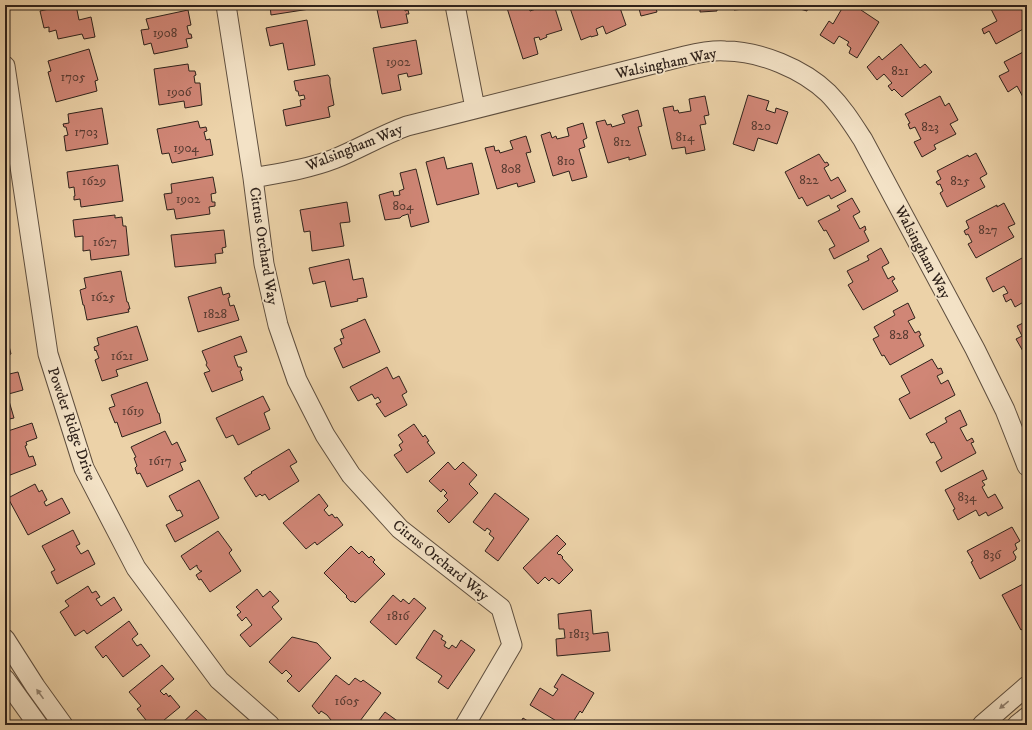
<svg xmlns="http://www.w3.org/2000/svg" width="1032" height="730" viewBox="0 0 1032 730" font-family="'IM FELL DW Pica',serif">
  <rect width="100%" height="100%" fill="#ecd2a8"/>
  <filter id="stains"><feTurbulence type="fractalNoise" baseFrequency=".005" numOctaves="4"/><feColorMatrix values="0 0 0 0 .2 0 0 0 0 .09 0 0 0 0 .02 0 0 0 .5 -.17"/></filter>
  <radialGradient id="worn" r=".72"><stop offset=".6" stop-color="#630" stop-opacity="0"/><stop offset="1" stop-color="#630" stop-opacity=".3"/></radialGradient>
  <path fill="#d08676" stroke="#2f221b" d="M67,5H76L79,20L91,17L95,37L84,39L82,34L58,39L56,30L49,32V27L44,28L40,11Z
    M270,5H315L316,8L271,15Z
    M376,5H404L405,11L408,10L409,14H406L408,23L381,28Z
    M518,5H528L530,11L548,5H554L562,30L546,35L547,37L540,40L539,37L534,38L538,54L523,59L507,8Z
    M579,5H619L626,25L606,34L603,26L596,29L598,35L591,37V36L581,40L570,8Z
    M638,5H655L657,12L641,16Z
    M700,5H717V11L700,12Z
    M734,5H743L744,9L734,10Z
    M790,5H808L807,11L790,6Z
    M844,5H858L863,8L861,10L879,22L857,58L849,53L851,48L847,45L849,42L839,36L834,44L820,35L829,21L833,24Z
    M989,5H1019L1023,12L1027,10V27L996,44L989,31L984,34L982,29L997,21Z
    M188,10L191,25L187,26L189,34H191L192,38L186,39L188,47L154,54L151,43L144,45L141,30L149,29L146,19Z
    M307,20L315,65L288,70L283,43L270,46L266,28Z
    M416,40L422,74L408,77L407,73L398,75L401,90L382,94L373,48Z
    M901,44L920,68L925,64L932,72L902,97L894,89L892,91L888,86L892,83L884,74L877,80L867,67L879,56L882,60Z
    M89,49L98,80L95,81L97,91L56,102L48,72L51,71L48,61Z
    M1027,50V98L1024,99L1017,86L1008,92L999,76L1009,71L1004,62Z
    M188,64L189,71H195L196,75L194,76L195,83H200L202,105L185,108L184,101L159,105L154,69Z
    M328,75L330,78V83L334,105L328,107L330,117L286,126L283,110L301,106L300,100L305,99L304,95L299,96L298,91H296L294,81Z
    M748,95L769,101L766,110L775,113L776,108L788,112L777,144L758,138L754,151L733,144Z
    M705,96L709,115L704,116L706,124L700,125L705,150L686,154L685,147L672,149L663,108L673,106L674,111L678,110L679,113L691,111L689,99Z
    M940,96L945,106L949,103L958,120L950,124L956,134L934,145L936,149L922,157L914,142L921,139L915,127L910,129L908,124L910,123L905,114Z
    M102,108L108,144L66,151L64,136L68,135L66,127H64L63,124L69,123L68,114Z
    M638,110L642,126L638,127L646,155L629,160V157L608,163L596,122L605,120L607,125L611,124L612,127L625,123L622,115Z
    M198,121L200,128L206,127L207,131L204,132L206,140L210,139L213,155L172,163L169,153L162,154L157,129Z
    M583,123L587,138L583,140L585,147L579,149L587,177L572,181L569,171L553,176L541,135L550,132L552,138L556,136L557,139L569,136L567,128Z
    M526,136L531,152L526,153L535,182L518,187L517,183L497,189L485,148L494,146L495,151L499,150L500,153L513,149L510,141Z
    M976,153L987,174L980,178L985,187L947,207L940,193L943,191L940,184L938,185L936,182L941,179L937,171L968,155L969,157Z
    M819,154L825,163L827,162L829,165L824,168L831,181L838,177L846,191L831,199L829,195L807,206L802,197L799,199L785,172Z
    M444,157L447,169L472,163L479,194L437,205L426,162Z
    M118,165L123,201L81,207L80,199L74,200V196H75L74,187L69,188L67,172Z
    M416,169L429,222L411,227L408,214L402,216L400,218L385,220L379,195L393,191L394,196L400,195L399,191L404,189L400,173Z
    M213,177L216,193L211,194L212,202H215V206L209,207L210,214L176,219L174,209L167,210L164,194L172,193L171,184Z
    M852,198L860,212L853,216L860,229L865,226L866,230L864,231L869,241L834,259L829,249L835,246L826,230L824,231L818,221L840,210L837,206Z
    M347,202L350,222L340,223L344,246L312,251L310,231L304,232L300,210Z
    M1004,203L1015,224L1008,227L1014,237L976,258L968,244L972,242L968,234L966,235L964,231L969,228L966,221L997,205V207Z
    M115,215V218L122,217L123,226H126L129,255L91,260L90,250L83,251V236L75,237L73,220Z
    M224,230L226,247L222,248L223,253L215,254L216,263L175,267L171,235Z
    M881,248L889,263L882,267L888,279L893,276L895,279L892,281L898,291L863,310L848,285L853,282L847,271L869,260L867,256Z
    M1022,258L1027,267V300L1015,307L1011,299L1006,302L1003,295L1008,293L1004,286L993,292L986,278Z
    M349,259L353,280L363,278L367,297L357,299L358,301L331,307L325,281L313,284L309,268Z
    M121,271L127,302H128L130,309H128L129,312L87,320L84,305H83L80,290L86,288L84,278Z
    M221,287L223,295L229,293L230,297L228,298L230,306L234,305L239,320L198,332L188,297Z
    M908,303L915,318L908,321L915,333L919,331L921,335L919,336L924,346L890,365L884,355L882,356L873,339L879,336L874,327L895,315L893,311Z
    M365,319L380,352L343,368L334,348L342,344L340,339L344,338L341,330Z
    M1027,321V355L1025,352L1024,353L1016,339L1022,336L1017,326Z
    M137,326L148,360L116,370L118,376L102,381L95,360L99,358L96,350L95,351L94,347L99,345L97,338Z
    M241,336L247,352L234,356L238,367H241L242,370L240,371L243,380L212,392L204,373L210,371L206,365L207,363L202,351Z
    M5,338H7L11,354L5,356Z
    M932,359L938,369L941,368L943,373L937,376L941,384L948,380L955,395L910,419L899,399L910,393L901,376Z
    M387,367L393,379L399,376L407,392L402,395L407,405L385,417L376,404L381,402L378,397L375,399L372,394L358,401L350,387Z
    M18,372L23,390L5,395V375Z
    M147,382L158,413H159L161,423L122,437L117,422L115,423L109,408L115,406L111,395Z
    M263,396L270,410L264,413L270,429L238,445L233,435L226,438L216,418Z
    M5,400L6,402L9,401L14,418L5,420Z
    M960,410L967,425L960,428L967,441L972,438L974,442L971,443L976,453L941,472L936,462L942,458L934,442L931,443L926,434L947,422L945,418Z
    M32,423L37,438L26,442L27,445L25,446L29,457L33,456L36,465L5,477V432Z
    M414,424L423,437L425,435L429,441L427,442L435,453L407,473L394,455L402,450L399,445L403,442L398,435Z
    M165,431L172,445L177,442L186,461L180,463L183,470L147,487L140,473L137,474L135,468L137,466L134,458L136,457L131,447Z
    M289,449L297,462L290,466L299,481L269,500L265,494L262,496L260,494L256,497L244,478L252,473L251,472Z
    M448,462L455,470L463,462L477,475L469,484L478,493L449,523L437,511L448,500L444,496L447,493L443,489L441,492L429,481Z
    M983,470L987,479L982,481L985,485L982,487L988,498L995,494L1003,508L988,516L986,512L979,516L976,510L958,520L953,510L955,509L945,490Z
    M199,480L219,518L175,542L166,525L183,516L180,510L177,511L169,496Z
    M35,484L39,492L42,490L47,500L44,502L46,506L62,498L70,513L28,535L8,498Z
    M495,493L529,519L498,561L485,551L494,538L489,534L491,531L487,528L485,531L473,522Z
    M319,494L328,506L324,510L329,516L332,514L335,518L337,517L343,525L317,545L315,542L306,549L283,523Z
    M1012,527L1020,541L1015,544L1017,549L1013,552L1016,557L1015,560L980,579L971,562L973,561L967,551Z
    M73,530L80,544L76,546L81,554L88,550L95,564L57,584L51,572L55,570L42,546Z
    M218,531L232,550L229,553L241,571L210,592L201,579L199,580L196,575L202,571H200L197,567V565L190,570L181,556Z
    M557,535L566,544L557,553L559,555L560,554L563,557L562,558L573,570L559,584L552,578L549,581L545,577L538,584L523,568Z
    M351,546L359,554L362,551L369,558L371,556L375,560L373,562L385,574L355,603L353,601L351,602L346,597L347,596L324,573Z
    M1027,582V626L1021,630L1002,595Z
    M88,586L92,593L96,591L100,597L96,599L101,606L114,597L122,610L87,634L84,630L75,636L60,612L69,606L65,601Z
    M257,589L263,597L270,591L279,601L272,607L282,619L250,647L240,635L252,625L246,617L242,621L237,615L241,612L236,607Z
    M393,595L401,602L403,599L409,604L414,598L426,608L396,645L370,622Z
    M591,610L593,634L608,632L610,651L557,656L556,639L565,638L564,629H559L558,614Z
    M129,621L138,634L132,639L137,646L141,644L150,656L123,677L106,655L103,658L95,647Z
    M434,630L443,636L441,639L446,642L444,646L449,649L452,645L456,648L461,640L475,650L448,689L438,682L442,676L416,658Z
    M292,637L317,643L331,658L299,692L287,681L292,676L286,670L282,674L269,662Z
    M162,665L174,679L160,691L164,695L166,693L169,697L170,695L180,707L158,725H150L137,709L141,706L129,692Z
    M562,674L594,693L582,713L580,711L571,725H563L530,705L540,688L553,696L558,689L554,687Z
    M336,675L349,685L355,678L361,682L363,680L381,693L357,725H334L330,722L331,720L327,715L321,711L319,714L312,706Z
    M196,710L208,721L204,725H180Z
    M385,712L403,725H375Z
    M523,718L534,725H519Z"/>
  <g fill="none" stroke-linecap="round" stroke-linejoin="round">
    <g stroke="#5e4e3e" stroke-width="21">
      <path id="minor" d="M226,5L253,178L264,264L278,325L297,380L325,435L351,475L400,529L501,608L512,645L465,725
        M455,5L475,108
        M5,66L48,354L84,468L136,568L219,680L270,725
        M253,178C280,173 308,169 334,159C359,149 382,135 407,126L685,56C698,53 712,50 725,51C760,51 803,69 828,93C842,107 852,123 863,140L975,349L1005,410L1027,466
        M5,639L35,686L63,725
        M5,679L38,725
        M982,725L1027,686
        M1017,725L1027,717"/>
    </g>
    <use href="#minor" stroke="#f3e2c6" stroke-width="19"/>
  </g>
  <defs><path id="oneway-solid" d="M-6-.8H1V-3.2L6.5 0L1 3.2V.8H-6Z"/></defs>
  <g fill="#918270">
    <use href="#oneway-solid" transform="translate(40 694) rotate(-126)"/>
    <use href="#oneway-solid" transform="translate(1004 705) rotate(141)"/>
  </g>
  <g text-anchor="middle" stroke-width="3.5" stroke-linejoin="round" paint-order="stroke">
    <g font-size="13" fill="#573b32">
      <text x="165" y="37">1908</text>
      <text x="398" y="66">1902</text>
      <text x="900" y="75">821</text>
      <text x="73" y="81">1705</text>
      <text x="179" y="96">1906</text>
      <text x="761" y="130">820</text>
      <text x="930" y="131">823</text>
      <text x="86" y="136">1703</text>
      <text x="685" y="141">814</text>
      <text x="622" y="146">812</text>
      <text x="186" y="152">1904</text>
      <text x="566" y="165">810</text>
      <text x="511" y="173">808</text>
      <text x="809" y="184">822</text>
      <text x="94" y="185">1629</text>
      <text x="960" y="185">825</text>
      <text x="188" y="203">1902</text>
      <text x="403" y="210">804</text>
      <text x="988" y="234">827</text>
      <text x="105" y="246">1627</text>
      <text x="103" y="301">1625</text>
      <text x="215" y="318">1828</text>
      <text x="899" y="339">828</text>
      <text x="122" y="360">1621</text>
      <text x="133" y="415">1619</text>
      <text x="160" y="465">1617</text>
      <text x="967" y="501">834</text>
      <text x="992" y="559">836</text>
      <text x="398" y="620">1816</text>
      <text x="579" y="638">1813</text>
      <text x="347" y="705">1605</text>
    </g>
    <g font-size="15" fill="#2f221b" stroke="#f3e2c6">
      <text transform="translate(666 63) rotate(-12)" y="5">Walsingham Way</text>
      <text transform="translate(354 147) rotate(-22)" y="5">Walsingham Way</text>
      <text transform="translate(264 246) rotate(81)" y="5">Citrus Orchard Way</text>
      <text transform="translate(923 252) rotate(62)" y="5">Walsingham Way</text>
      <text transform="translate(72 424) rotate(71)" y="5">Powder Ridge Drive</text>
      <text transform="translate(441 560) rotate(39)" y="5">Citrus Orchard Way</text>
    </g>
  </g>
  <rect width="1032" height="730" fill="none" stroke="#ecd2a8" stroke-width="20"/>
  <rect x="6" y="6" width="1020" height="718" fill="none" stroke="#2f221b" stroke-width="2"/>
  <rect x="10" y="10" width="1012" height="710" fill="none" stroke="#2f221b"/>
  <rect width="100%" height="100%" filter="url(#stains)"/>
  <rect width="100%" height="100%" fill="url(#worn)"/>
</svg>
